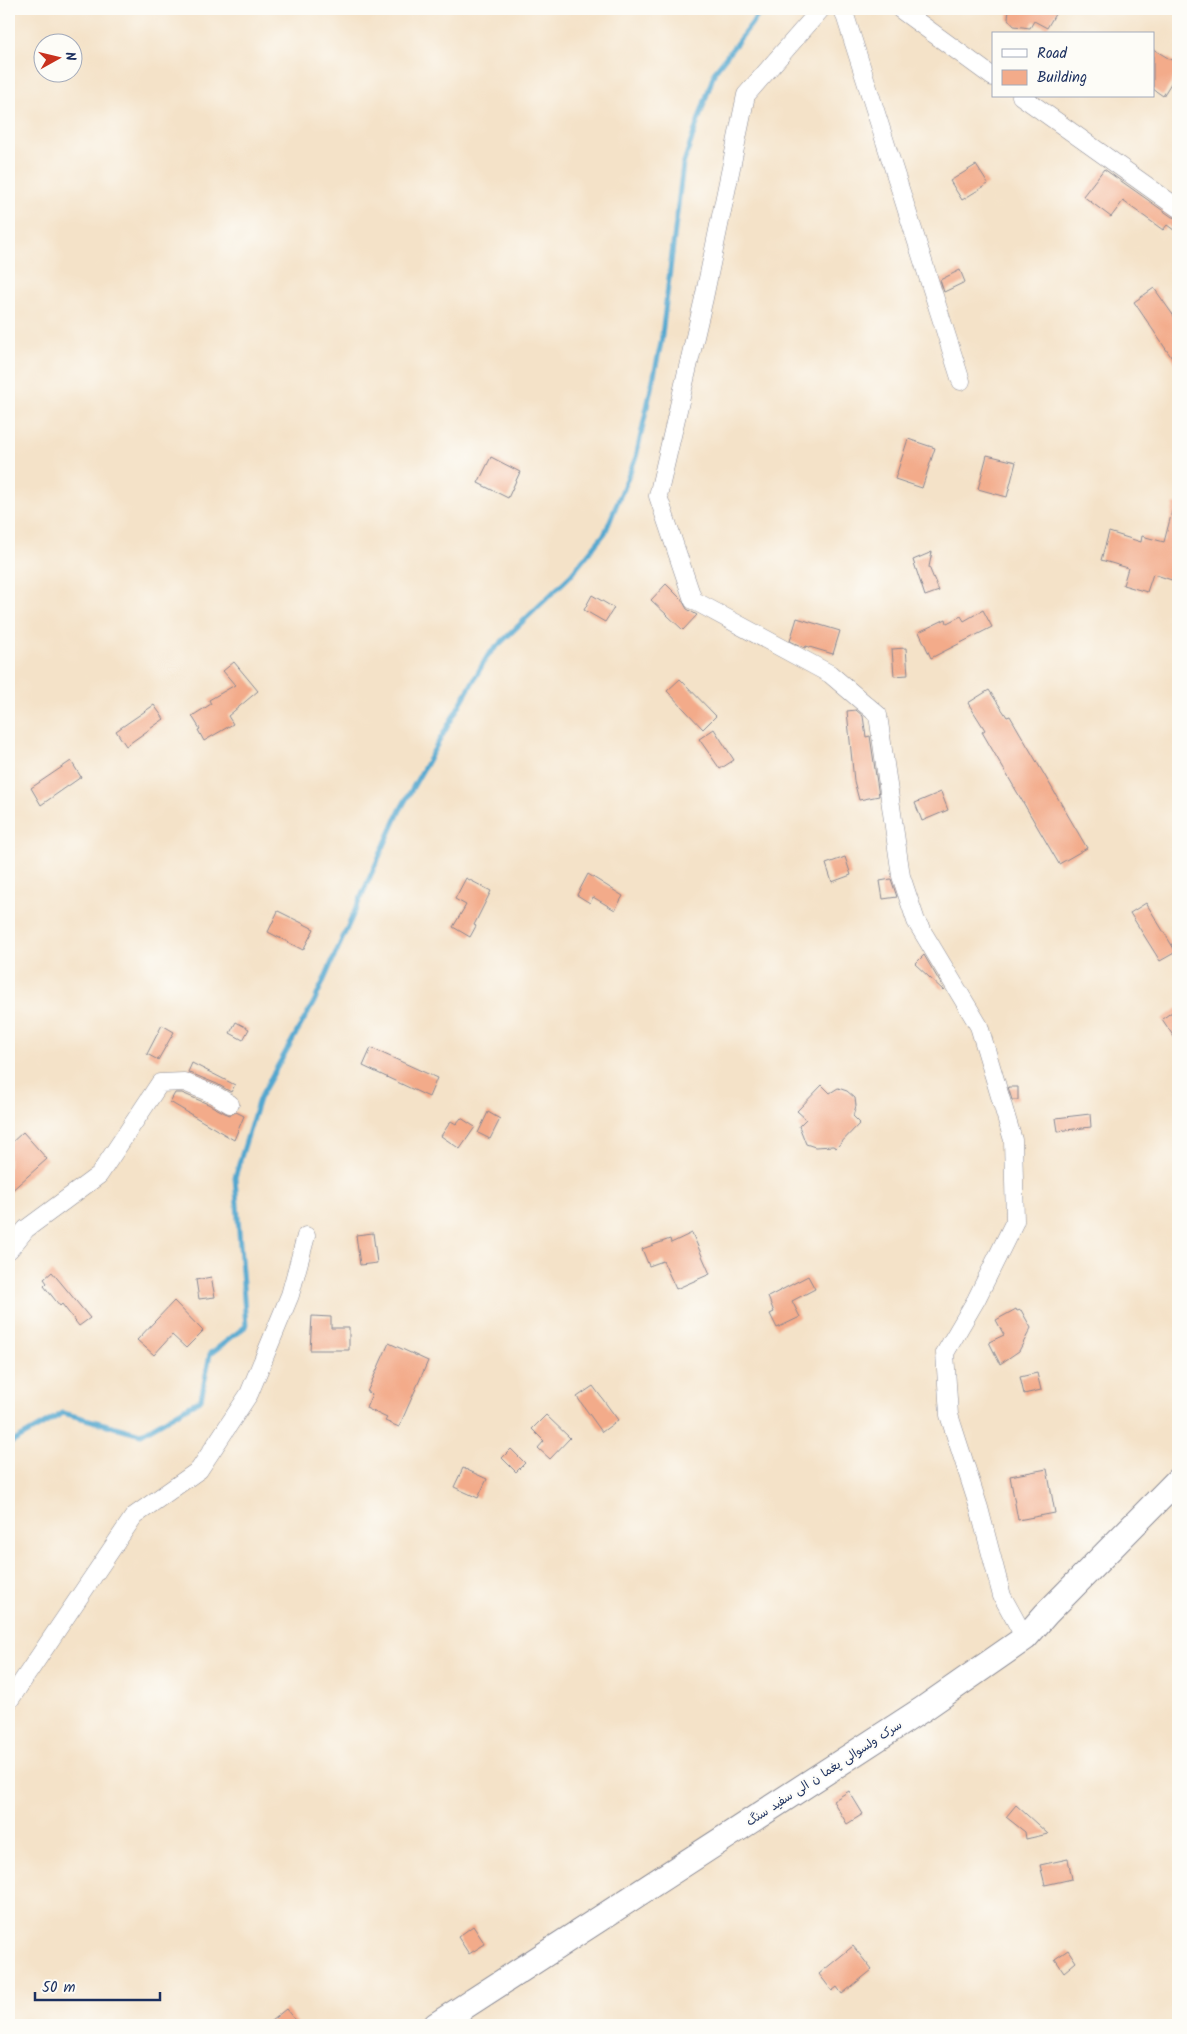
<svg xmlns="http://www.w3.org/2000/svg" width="1187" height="2034" viewBox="0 0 1187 2034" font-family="Kalam,'Playpen Sans Arabic',sans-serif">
  <rect width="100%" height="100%" fill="#fdfcf7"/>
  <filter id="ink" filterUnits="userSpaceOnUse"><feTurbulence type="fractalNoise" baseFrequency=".02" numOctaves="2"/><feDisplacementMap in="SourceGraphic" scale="10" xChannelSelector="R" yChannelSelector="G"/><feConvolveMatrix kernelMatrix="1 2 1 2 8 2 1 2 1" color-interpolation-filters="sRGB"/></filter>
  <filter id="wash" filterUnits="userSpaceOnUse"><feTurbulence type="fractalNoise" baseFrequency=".0096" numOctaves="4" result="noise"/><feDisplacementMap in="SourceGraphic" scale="20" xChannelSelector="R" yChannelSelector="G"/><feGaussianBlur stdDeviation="1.12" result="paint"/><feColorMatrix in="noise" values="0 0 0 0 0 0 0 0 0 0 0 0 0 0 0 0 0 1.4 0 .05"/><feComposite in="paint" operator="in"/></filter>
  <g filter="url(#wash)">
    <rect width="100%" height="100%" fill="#f4e2c8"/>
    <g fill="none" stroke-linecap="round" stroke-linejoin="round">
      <path stroke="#53a7cf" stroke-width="5" d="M9,1444L63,1413L141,1434L201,1399L210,1354L246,1326L235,1177L259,1099L314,1002L400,810L488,655L571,575L605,533L636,457L661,343L683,165L715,71L763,9"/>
    </g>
    <g id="blocks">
      <path fill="#f3ab8a" d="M1009,9H1058L1047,28L1034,21L1030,28L1014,26L1008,19Z
        M1153,49L1178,64V72L1163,96L1153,89Z
        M976,165L988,184L962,200L950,181Z
        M1104,169L1172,217L1178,218V233L1167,225L1163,230L1123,201L1111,217L1083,196Z
        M960,270L965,282L944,292L940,280Z
        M1154,288L1178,322V367L1134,302Z
        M908,439L935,448L922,488L895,479Z
        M987,455L1016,462L1007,497L978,489Z
        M491,457L520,472L508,498L478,483Z
        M1174,504H1178V582L1153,574L1147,592L1123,585L1128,568L1101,560L1109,532L1141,542L1142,536L1164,542Z
        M932,552L929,567L939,591L925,596L913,560Z
        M666,584L682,600L687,609L697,615L683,630L651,600Z
        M592,595L614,608L605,622L584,610Z
        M983,610L992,627L931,658L919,632L946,619L947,623L961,616L964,621Z
        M797,618L840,631L833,654L806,646L805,648L790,641Z
        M906,648L908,675L894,676L892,649Z
        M234,662L258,691L228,716L233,724L204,741L198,730L200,729L192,716L211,704L209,700L235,685L223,671Z
        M680,679L716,716L703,729L667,691Z
        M989,690L1007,717L1010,716L1087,848L1059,864L982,732L985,730L968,703Z
        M154,705L164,719L126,746L116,731Z
        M856,710L863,716L866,737L870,736L879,796L859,800L854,781L847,711Z
        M714,729L734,760L720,769L699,739Z
        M71,761L81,777L41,805L31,788Z
        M941,792L948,810L922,821L915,803Z
        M845,857L851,875L832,882L826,864Z
        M588,874L623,896L615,910L593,897L590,903L577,895Z
        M466,878L491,891L474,925L476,926L470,937L453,927L466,905L455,899Z
        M891,879L897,897L883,899L880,881Z
        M1146,903L1176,952L1160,961L1130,913Z
        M278,911L314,929L303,950L268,932Z
        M924,955L944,989L943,990L915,964Z
        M1178,1008V1043L1162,1019Z
        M236,1022L249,1029L243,1040L230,1033Z
        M162,1025L174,1032L158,1060L147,1054Z
        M371,1048L437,1078L429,1097L363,1066Z
        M192,1063L235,1085L231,1092L217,1084L188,1072Z
        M822,1085L830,1093L838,1088L847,1091L855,1098L856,1106L853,1116L860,1123L836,1148L833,1146L815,1147L806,1144L799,1126L806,1119L797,1111Z
        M1008,1087H1018V1100H1012Z
        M175,1093H182L208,1104L225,1113L230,1115L236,1112L244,1116L234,1140L170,1102Z
        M488,1112L500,1119L490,1139L478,1133Z
        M1090,1114L1091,1127L1058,1131L1056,1118Z
        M461,1118L475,1127L460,1149L441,1136L451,1121L456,1124Z
        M23,1132L47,1159L9,1193V1145Z
        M373,1233L377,1263L360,1265L356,1235Z
        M692,1233L710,1274L676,1289L663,1261L649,1266L642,1249L670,1239L671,1243Z
        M52,1272L90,1318L79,1326L62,1304L60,1306L44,1286L47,1283L44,1279Z
        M808,1276L815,1289L792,1301L800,1317L777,1328L770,1314L774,1312L768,1297Z
        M211,1277L215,1297L199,1299L196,1280Z
        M174,1301L203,1331L186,1348L172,1335L154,1355L137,1340Z
        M1016,1309L1017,1311L1021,1310L1031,1328L1019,1351L1000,1364L989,1342L1004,1335L996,1320Z
        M312,1316L331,1317V1328H349V1350H310Z
        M389,1343L428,1361L399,1427L385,1421L387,1418L366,1408L372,1394L367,1392Z
        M1037,1373L1041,1390L1024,1394L1020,1377Z
        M593,1386L618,1420L602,1432L577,1397Z
        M546,1415L570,1438L550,1459L538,1448L544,1441L532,1429Z
        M511,1449L525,1463L516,1472L502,1458Z
        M463,1468L487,1479L478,1498L454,1487Z
        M1047,1469L1055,1513L1018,1520L1010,1476Z
        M849,1791L863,1814L847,1824L833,1801Z
        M1016,1805L1048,1834L1026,1839L1025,1832L1006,1817Z
        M1068,1859L1072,1879L1045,1885L1040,1865Z
        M473,1926L485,1944L469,1954L458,1937Z
        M853,1946L872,1970L842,1994L837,1987L832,1991L819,1974Z
        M1068,1950L1076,1962L1064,1972L1055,1959Z
        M286,2009L299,2025H266Z"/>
    </g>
  </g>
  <g filter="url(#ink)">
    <use href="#blocks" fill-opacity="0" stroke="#888893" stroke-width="1"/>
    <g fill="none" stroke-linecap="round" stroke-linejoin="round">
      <g stroke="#888893" stroke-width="19">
        <path id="street" d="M821,9L746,95L704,298L658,496L693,600L830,674L878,715L901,876L916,921L979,1026L1013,1140L1015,1221L976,1300L945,1353L949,1415L979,1508L1002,1596L1025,1638
          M843,9L961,381
          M900,9L993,77
          M1021,96L1178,208
          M9,1250L26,1229L99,1175L160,1083L184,1082L213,1094L230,1104
          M9,1701L134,1516L199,1470L249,1394L290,1295L306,1236"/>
      </g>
      <g stroke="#888893" stroke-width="27">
        <path id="secondary" d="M436,2025L923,1709L1025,1638L1046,1614L1178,1480"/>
      </g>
      <use href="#street" stroke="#fff" stroke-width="18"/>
      <use href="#secondary" stroke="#fff" stroke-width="25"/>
    </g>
  </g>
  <g text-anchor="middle" stroke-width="4" stroke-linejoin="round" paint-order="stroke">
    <g font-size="12" fill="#1b2f5e" stroke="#fdfcf7">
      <text transform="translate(824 1773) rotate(-33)" y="4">سرک ولسوالی پغما ن الی سفید سنگ</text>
    </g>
  </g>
  <rect width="1187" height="2034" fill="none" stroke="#fdfcf7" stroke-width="30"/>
  <rect x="992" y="32" width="162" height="65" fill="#fdfcf7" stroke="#a3aaba"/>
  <rect x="1002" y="49" width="25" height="8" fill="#ffffff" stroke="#a3aaba"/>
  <text x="1037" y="58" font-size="15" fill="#1b2f5e">Road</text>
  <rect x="1002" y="70" width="25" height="15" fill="#f3ab8a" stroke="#a3aaba"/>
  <text x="1037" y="82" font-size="15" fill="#1b2f5e">Building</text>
  <g transform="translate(58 58) rotate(82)"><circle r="24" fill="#fdfcf7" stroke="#a3aaba"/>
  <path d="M0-4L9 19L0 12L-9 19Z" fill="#c8321e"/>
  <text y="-8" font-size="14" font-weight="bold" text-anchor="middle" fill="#1b2f5e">N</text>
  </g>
  <path d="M35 1992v8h125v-8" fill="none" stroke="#1b2f5e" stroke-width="2.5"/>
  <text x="42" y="1992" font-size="15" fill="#1b2f5e" stroke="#fdfcf7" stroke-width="4" paint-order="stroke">50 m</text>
</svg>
